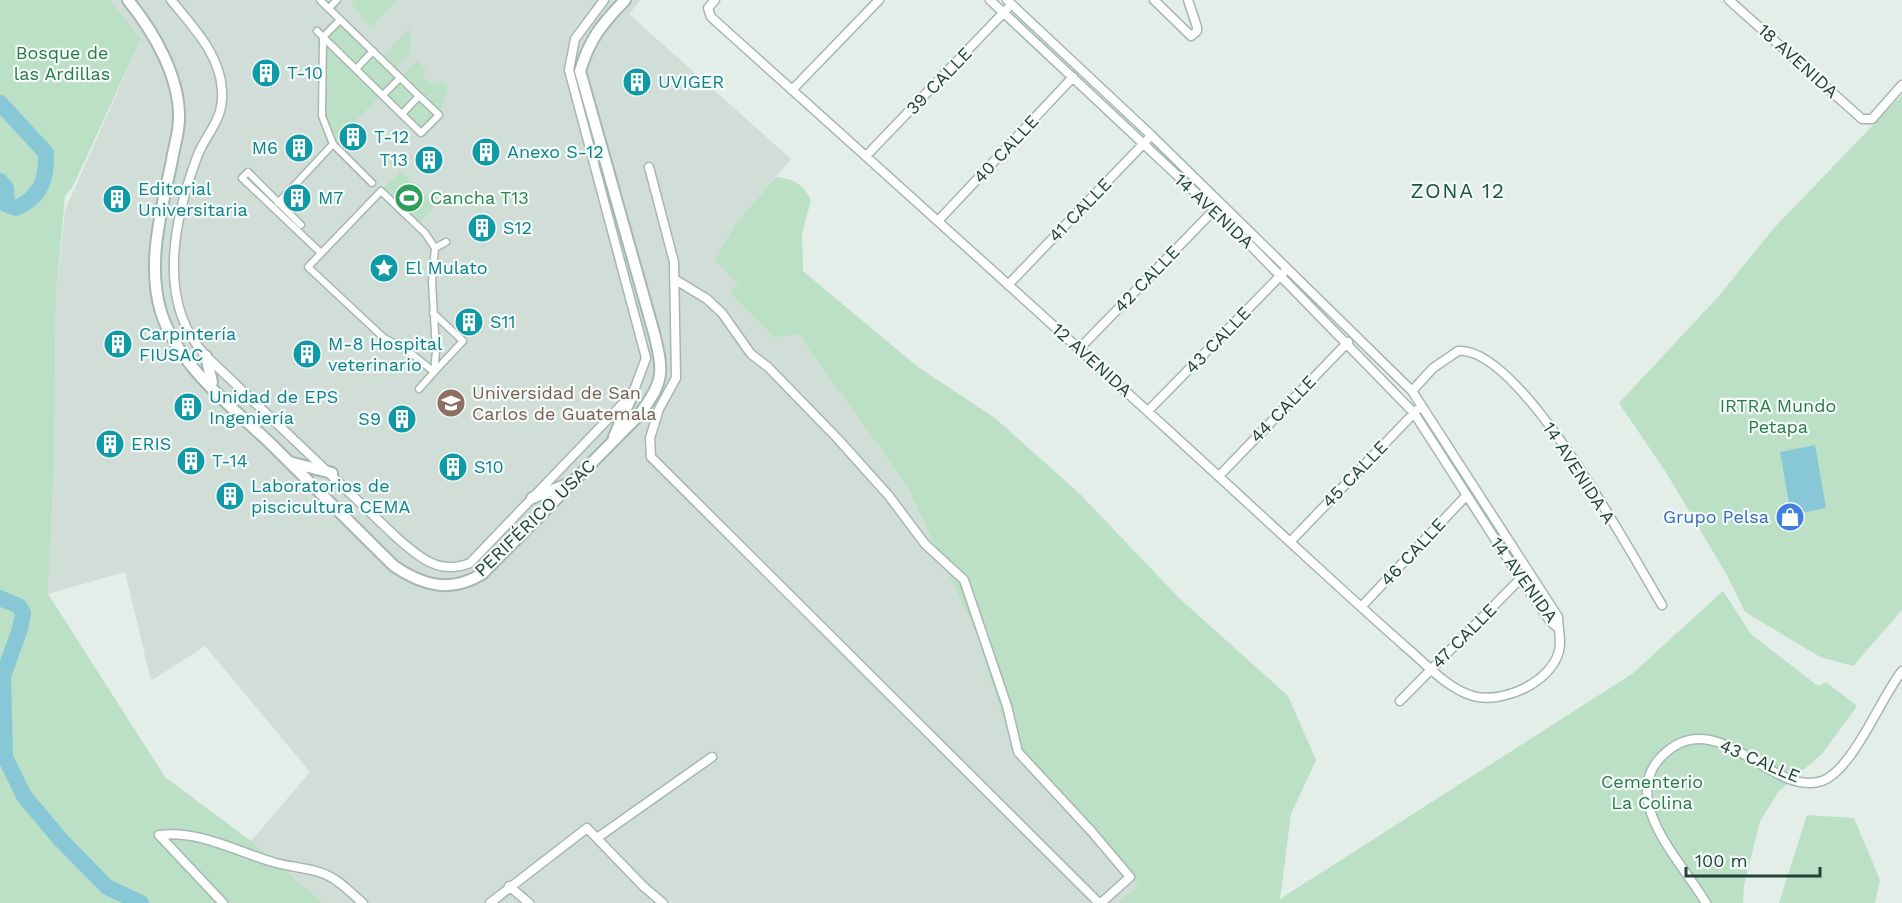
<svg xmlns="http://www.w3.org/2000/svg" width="1902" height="903" viewBox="0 0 1902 903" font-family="'Work Sans',sans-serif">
  <rect width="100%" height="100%" fill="#e3eee9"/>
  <path fill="#d1ded8" d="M110,0H641L629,14L791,159L737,222L738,284L729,293L775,338L798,334L907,486L976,633L1006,730L1138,887L1117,903H323L251,841L310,772L205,646L151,681L125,572L48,594L54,469L56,293L65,210L141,39Z"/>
  <path fill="#bbe0c6" d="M0,0H110L141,39L73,186L65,196L56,293L54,469L48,594L165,777L251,841L323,903H0Z
    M356,0H398L371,27L351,5Z
    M340,20L380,59L410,28L411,52L394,71L400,77L417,61L426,69L423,74L426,80L435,84L441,81L449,86L439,115L421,133L382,94L333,144L322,116L323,37Z
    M1902,95V610L1853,666L1820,657L1745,612L1728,577L1667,474L1619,403L1718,297L1774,228Z
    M401,171L436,205L417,225L381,191Z
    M776,177C794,179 802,183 811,200L802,234L803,271L918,367L995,418L1080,494L1179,598L1288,696L1316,760L1291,814L1280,899L1632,674L1723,591L1751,634L1818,686L1826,682L1857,706L1822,754L1779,791L1760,821L1744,885L1743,903H1117L1138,887L1006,730L976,633L907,486L798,334L775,338L729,293L738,284L715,260L737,222Z
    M1807,815L1854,818L1880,880L1875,903H1779Z"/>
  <path fill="#88c8d6" d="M1815,445L1826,508L1791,515L1780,452Z"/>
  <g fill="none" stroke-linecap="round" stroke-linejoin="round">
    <path stroke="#88c8d6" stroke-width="16" d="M0,103L46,153C47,179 41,197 16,208L7,205L6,188L0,181
      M0,598L19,606L23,613L20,629L3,676L5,757L24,796L61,840L107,887L141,903"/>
    <g stroke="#a5b7b1" stroke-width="9">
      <path id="pedestrian" d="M320,0L419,96L402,114
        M329,8L337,0
        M340,20L323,37L421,133L439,115L419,96
        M317,31L323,37L322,116L333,144L372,183
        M356,69L373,51
        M383,95L400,78
        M278,203L333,144
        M301,225L248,172L242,178L321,253
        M435,248L446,242
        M419,389L434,372L436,351L432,281L435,248L425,233L381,191L308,267L384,338L407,350L434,372L463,341L433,313"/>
    </g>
    <g stroke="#a5b7b1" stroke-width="11">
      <path id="minor" d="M171,0C192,26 220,54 222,90C224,121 207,131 197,157C174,219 155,302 206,356L395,536C418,556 438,576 470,563L633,393L646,358L569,70L575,39L604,0
        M715,0L708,8L711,17C896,183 1082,350 1265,519C1312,562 1359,606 1407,648C1427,665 1448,689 1473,696C1502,704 1551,683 1559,651C1562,640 1558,629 1558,617L1412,391L1151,135L1007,0
        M990,0L1197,194L1215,209L1414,413L1520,578L1550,621L1558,628
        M1154,0L1191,36L1197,31V27L1188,0
        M1729,0L1862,119H1872L1902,85
        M792,90L879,0
        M866,156L1007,9
        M649,167L674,262L676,378L659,409L650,438L651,457L1099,903
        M938,221L1073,77
        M674,279L707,299L722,313L751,354L768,367L837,438L889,496L925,544L964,580L1007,706L1018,752L1092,832L1130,877L1101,903
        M1008,285L1147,140
        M1079,349L1215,209
        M1412,391L1433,368L1458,351C1520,345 1631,554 1662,605
        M1148,411L1284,272
        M1219,476L1348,342
        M1290,542L1417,410
        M1361,607L1466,496
        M1400,701L1524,575
        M597,838L712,757
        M509,886L529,903
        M223,903L159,835C200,830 237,852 276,863C295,868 317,868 334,879C344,885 353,895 363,903
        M490,903L587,828L644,887L663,903
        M1706,903C1683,863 1617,799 1663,755C1717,702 1772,798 1822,781C1853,770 1881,697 1902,671"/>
    </g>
    <g stroke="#a5b7b1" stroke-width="14">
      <path id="tertiary" d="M128,0C154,32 180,77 179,119C179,132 174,147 172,160C162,209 146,263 161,312C178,366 232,407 271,444C312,485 353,525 394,566C423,586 451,593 482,574L639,415C664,382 664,373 654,333L580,71C590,38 602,24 625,0
        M206,356L212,382
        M614,437L633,393
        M289,462L332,473
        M532,498L568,484"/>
    </g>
    <use href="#pedestrian" stroke="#fff" stroke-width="6"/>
    <use href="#minor" stroke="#fff" stroke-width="8"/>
    <use href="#tertiary" stroke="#fff" stroke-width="10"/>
  </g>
  <defs>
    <g id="building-disc" transform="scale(1.5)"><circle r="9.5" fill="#0f9aa8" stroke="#f4faf7"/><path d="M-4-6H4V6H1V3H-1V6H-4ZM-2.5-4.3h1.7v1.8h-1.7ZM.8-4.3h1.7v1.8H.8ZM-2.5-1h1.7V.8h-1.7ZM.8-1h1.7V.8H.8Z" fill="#fff"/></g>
    <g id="stadium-disc" transform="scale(1.5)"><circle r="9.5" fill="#2e9e5b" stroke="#f4faf7"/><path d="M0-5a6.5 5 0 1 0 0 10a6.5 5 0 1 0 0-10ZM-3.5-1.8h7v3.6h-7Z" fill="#fff"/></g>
    <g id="sight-disc" transform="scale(1.5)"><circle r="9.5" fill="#0f9aa8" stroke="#f4faf7"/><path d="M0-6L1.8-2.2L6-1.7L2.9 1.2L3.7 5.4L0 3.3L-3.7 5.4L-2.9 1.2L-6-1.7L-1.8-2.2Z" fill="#fff"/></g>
    <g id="university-disc" transform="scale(1.5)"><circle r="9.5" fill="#8d6e63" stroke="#f4faf7"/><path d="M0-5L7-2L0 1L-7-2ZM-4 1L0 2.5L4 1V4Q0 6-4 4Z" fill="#fff"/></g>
    <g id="shop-disc" transform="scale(1.5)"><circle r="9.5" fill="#3f7fe0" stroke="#f4faf7"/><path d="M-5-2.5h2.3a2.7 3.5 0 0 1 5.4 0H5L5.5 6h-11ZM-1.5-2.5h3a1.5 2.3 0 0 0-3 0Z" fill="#fff"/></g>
  </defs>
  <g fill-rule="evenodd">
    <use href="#building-disc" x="266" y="73"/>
    <use href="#building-disc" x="637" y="82"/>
    <use href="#building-disc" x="353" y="137"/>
    <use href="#building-disc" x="299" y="148"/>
    <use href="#building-disc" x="486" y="152"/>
    <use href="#building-disc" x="429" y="160"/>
    <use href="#building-disc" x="297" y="198"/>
    <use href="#stadium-disc" x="409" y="198"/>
    <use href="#building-disc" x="117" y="199"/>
    <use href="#building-disc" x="482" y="228"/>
    <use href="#sight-disc" x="384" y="268"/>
    <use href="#building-disc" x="469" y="322"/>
    <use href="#building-disc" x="118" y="344"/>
    <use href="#building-disc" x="307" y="354"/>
    <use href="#university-disc" x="451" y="403"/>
    <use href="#building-disc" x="188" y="407"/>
    <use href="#building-disc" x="402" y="419"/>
    <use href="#building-disc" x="110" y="444"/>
    <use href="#building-disc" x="191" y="461"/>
    <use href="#building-disc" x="453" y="467"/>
    <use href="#building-disc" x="230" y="496"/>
    <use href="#shop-disc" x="1790" y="517"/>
  </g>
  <g text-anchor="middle" stroke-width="4.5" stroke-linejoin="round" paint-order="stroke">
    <g font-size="18" fill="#297b4b" stroke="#f4faf7">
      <text x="62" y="59">Bosque de<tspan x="62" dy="21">las Ardillas</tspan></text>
      <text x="1778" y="412">IRTRA Mundo<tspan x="1778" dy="21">Petapa</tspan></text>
      <text x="1652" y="788">Cementerio<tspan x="1652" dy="21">La Colina</tspan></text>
    </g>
    <g font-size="18" fill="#214139" stroke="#f4faf7">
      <text transform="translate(1798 61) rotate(42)" y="6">18 AVENIDA</text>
      <text transform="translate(939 81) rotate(-46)" y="6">39 CALLE</text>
      <text transform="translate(1006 149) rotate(-47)" y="6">40 CALLE</text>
      <text transform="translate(1080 210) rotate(-46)" y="6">41 CALLE</text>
      <text transform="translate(1214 211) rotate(43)" y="6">14 AVENIDA</text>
      <text transform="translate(1147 279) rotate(-46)" y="6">42 CALLE</text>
      <text transform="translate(1218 340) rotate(-46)" y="6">43 CALLE</text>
      <text transform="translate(1092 360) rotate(42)" y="6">12 AVENIDA</text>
      <text transform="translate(1283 409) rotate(-46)" y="6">44 CALLE</text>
      <text transform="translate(1579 473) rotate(57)" y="6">14 AVENIDA A</text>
      <text transform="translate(1355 474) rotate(-46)" y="6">45 CALLE</text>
      <text transform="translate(535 518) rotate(-44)" y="6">PERIFÉRICO USAC</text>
      <text transform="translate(1413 552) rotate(-47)" y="6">46 CALLE</text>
      <text transform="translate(1524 580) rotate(54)" y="6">14 AVENIDA</text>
      <text transform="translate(1464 636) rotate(-45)" y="6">47 CALLE</text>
      <text transform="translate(1760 761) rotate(23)" y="6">43 CALLE</text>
    </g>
    <g font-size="18" fill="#0d838f" stroke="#f4faf7" text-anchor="start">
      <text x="287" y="79">T-10</text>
      <text x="658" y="88">UVIGER</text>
      <text x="374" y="143">T-12</text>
      <text x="278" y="154" text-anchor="end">M6</text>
      <text x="507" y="158">Anexo S-12</text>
      <text x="408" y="166" text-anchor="end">T13</text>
      <text x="138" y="195">Editorial<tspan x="138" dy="21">Universitaria</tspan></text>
      <text x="318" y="204">M7</text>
      <text x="503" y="234">S12</text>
      <text x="405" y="274">El Mulato</text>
      <text x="490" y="328">S11</text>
      <text x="139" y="340">Carpintería<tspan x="139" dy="21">FIUSAC</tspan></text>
      <text x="328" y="350">M-8 Hospital<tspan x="328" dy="21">veterinario</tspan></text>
      <text x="209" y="403">Unidad de EPS<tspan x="209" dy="21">Ingeniería</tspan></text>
      <text x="381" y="425" text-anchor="end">S9</text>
      <text x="131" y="450">ERIS</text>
      <text x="212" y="467">T-14</text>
      <text x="474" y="473">S10</text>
      <text x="251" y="492">Laboratorios de<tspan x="251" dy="21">piscicultura CEMA</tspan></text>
    </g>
    <g font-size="18" fill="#27864d" stroke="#f4faf7" text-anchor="start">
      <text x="430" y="204">Cancha T13</text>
    </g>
    <g font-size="18" fill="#785e54" stroke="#f4faf7" text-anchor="start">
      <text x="472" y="399">Universidad de San<tspan x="472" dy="21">Carlos de Guatemala</tspan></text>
    </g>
    <g font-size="18" fill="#366cbe" stroke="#f4faf7" text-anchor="end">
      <text x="1769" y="523">Grupo Pelsa</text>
    </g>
    <g font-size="21" letter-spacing="1.5" fill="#1c5548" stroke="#f4faf7">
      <text x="1458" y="198">ZONA 12</text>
    </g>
  </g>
  <path d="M1686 867v9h134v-9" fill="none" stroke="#214139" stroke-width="3"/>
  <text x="1695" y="867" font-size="18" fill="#214139" stroke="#f4faf7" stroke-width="4.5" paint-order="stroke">100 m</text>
</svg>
